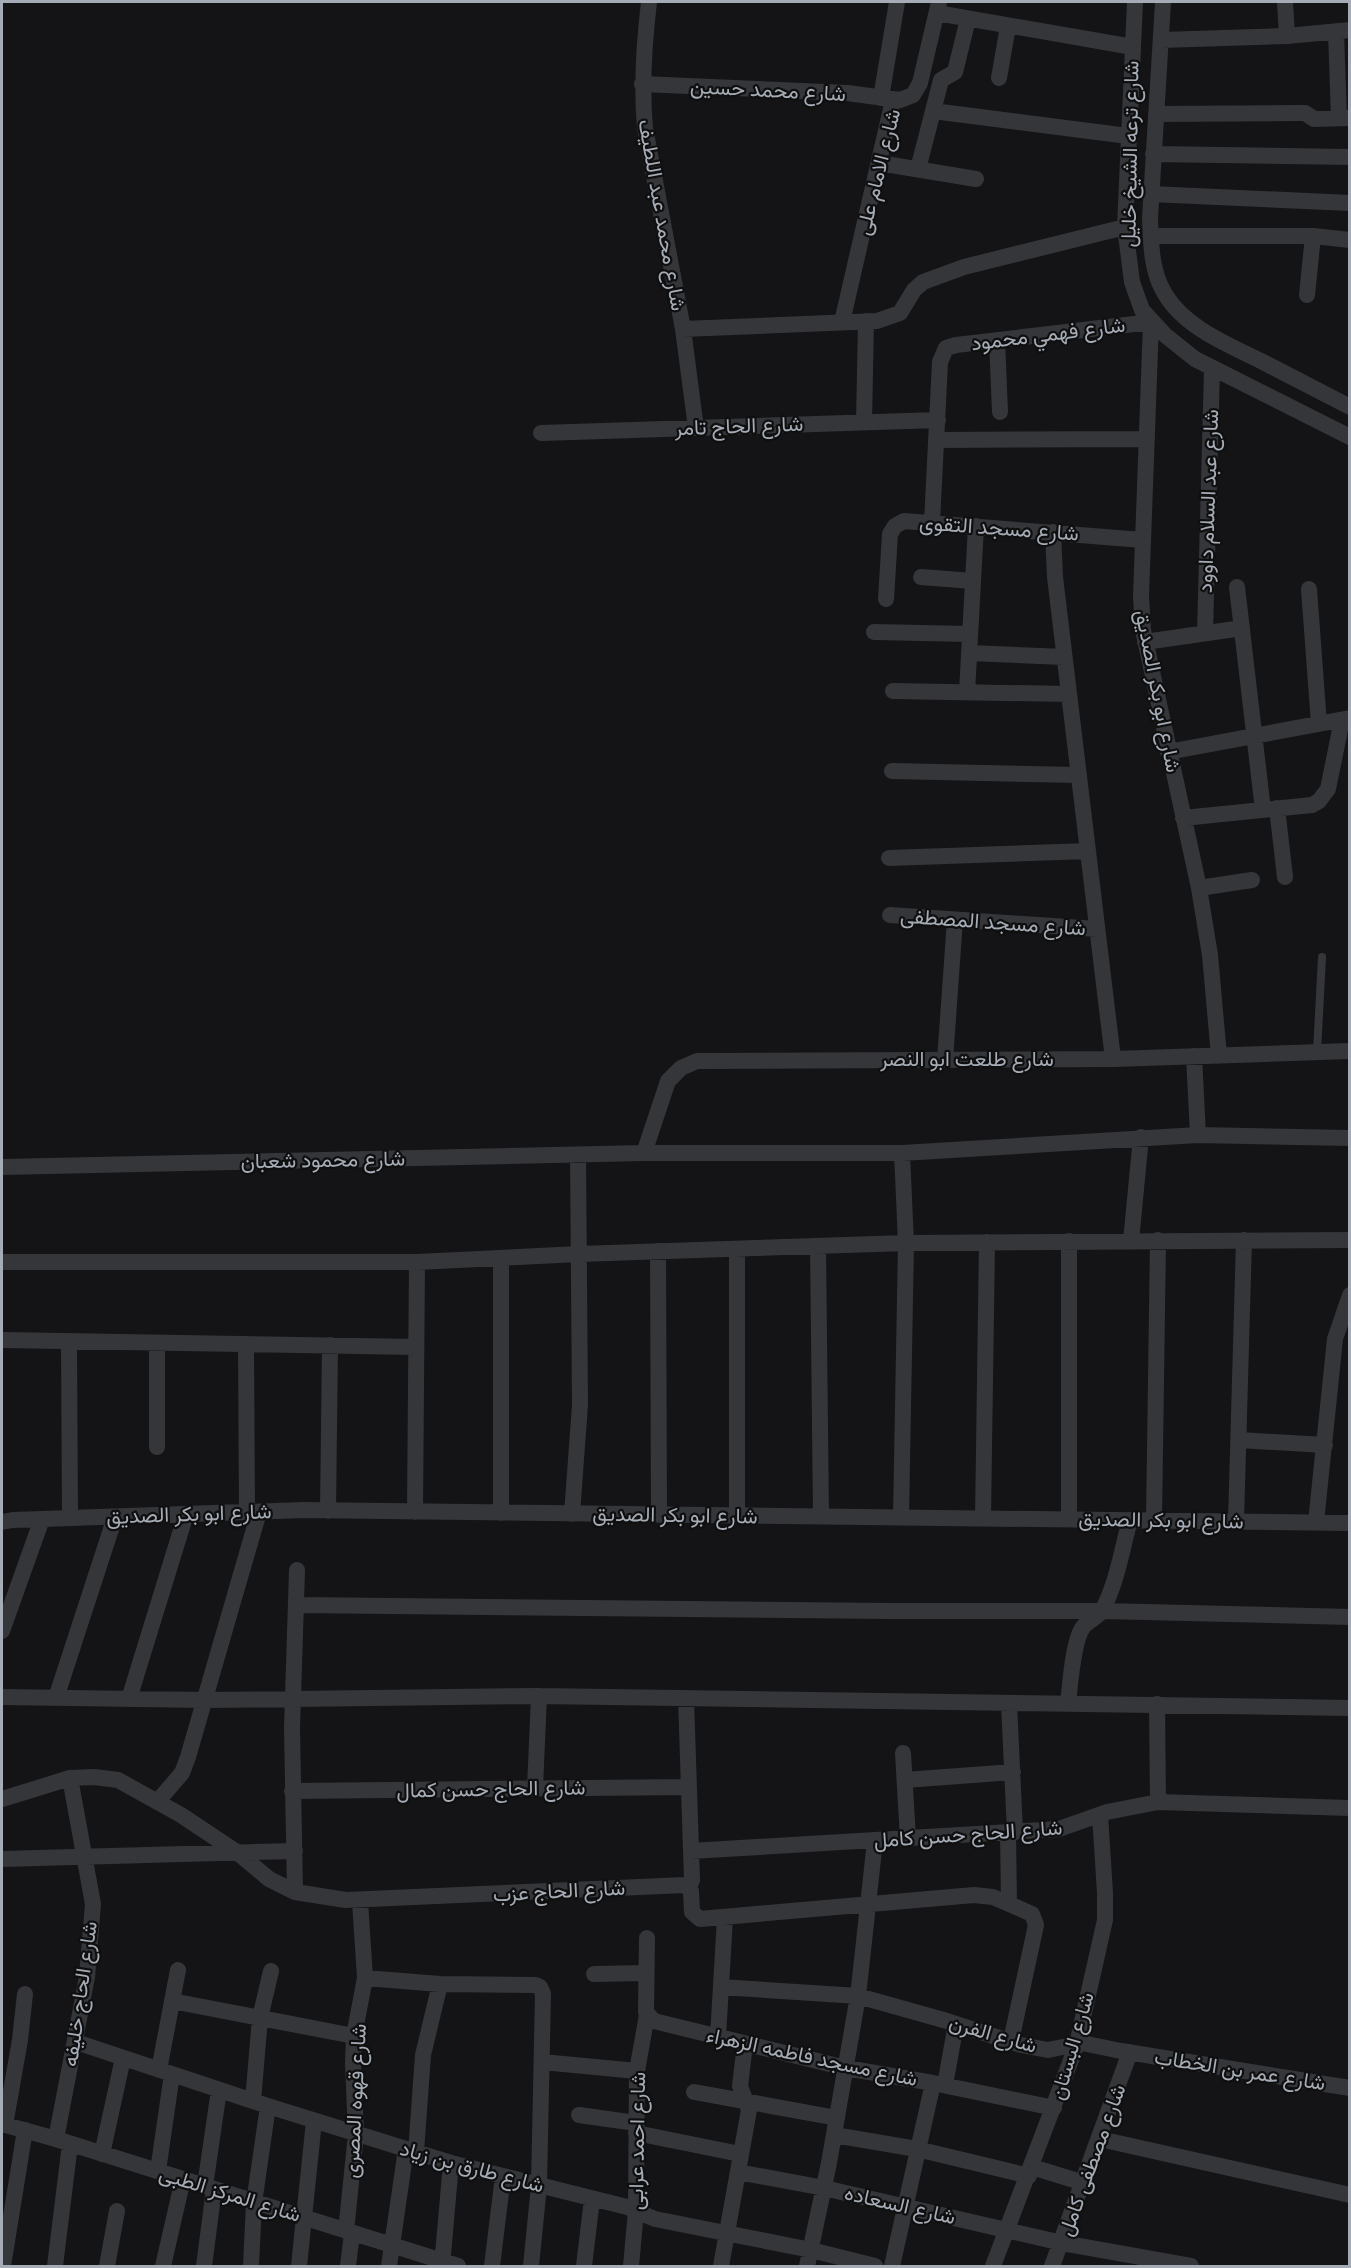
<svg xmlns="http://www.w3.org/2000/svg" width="1351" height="2268" viewBox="0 0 1351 2268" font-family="Overpass,Vazirmatn,sans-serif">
  <rect width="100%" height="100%" fill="#141416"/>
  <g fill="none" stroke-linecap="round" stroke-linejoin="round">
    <path stroke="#35363a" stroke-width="8" d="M1317,1052L1322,957"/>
    <path stroke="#35363a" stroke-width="16" d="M649,2C644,44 641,85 645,128L683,329L696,428
      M1135,2L1125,227L1132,282L1142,310L1165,335L1195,359L1350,437
      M1163,2L1150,218C1151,243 1151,272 1165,294C1185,328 1229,345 1263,362C1292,377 1321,392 1350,407
      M1285,2L1287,36
      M937,13L1133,47
      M1336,32L1339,118
      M1161,40L1287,36L1350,30
      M999,78L1008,26
      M642,84L847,93L900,100L913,95L920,83L939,2
      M881,98L897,2
      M933,111L1128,136
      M1156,114L1298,113H1305L1314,119L1350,118
      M1153,154L1350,157
      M879,163L976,179
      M918,169L941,80L955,72L968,19
      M1151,194L1350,203
      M1151,236H1313L1350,240
      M1307,295L1313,236
      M842,322L893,100
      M683,329L877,321L900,313L914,290L923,282L964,267L1125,227
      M997,340L1000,412
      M864,422L866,321
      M541,433L938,420
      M937,440L1147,439
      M932,523L940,362L946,348L956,345L1151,322L1141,596L1143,630L1199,888L1210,955L1219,1056
      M1053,532L1055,577L1113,1059
      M921,577L973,581
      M1237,587L1263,810
      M1309,589L1319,724
      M886,599L890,534L895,526L904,521L1143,540
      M874,632L970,634
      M1205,633L1212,369
      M1145,642L1242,628
      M969,653L1064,657
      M893,691L1069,694
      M967,692L976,526
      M1168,752L1350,718
      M892,771L1079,775
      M1277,808L1285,877
      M1183,818L1312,805L1319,801L1328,789L1342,720
      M889,858L1088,851
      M1199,888L1252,880
      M890,915L1097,929
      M1194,1056L1198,1135
      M945,1060L955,920
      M644,1153L668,1081L681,1068L697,1061L1113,1059L1350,1051
      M2,1167L644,1153H902L1198,1135L1350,1138
      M1131,1241L1141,1137
      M818,1246L821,1516
      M658,1251L659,1515
      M2,1262H417L579,1254L906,1243L1350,1240
      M2,1340L416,1347
      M69,1342L70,1518
      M157,1343V1447
      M246,1344L247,1512
      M1239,1440L1325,1445
      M328,1511L330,1345
      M415,1512L417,1262
      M501,1513V1259
      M572,1514L580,1405L578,1155
      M737,1516V1249
      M901,1517L906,1243L902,1153
      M983,1518L987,1242
      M1069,1519V1241
      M1154,1520L1158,1240
      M1236,1521L1244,1240
      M2,1522L13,1520L303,1510L1350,1523
      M1316,1522L1335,1339L1350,1295
      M297,1605L892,1611H1103L1350,1617
      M2,1631L42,1519
      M2,1697L205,1700L539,1696L1350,1708
      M56,1698L115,1517
      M686,1698L692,1880L689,1888
      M129,1699L186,1514
      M1009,1703L1015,1832
      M1068,1704C1070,1685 1073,1641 1083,1627C1089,1620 1100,1616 1103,1609C1117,1582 1122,1549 1130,1520
      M1157,1704L1158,1802
      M903,1753L908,1839
      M905,1780L1013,1772
      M535,1788L539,1696
      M292,1791L689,1787
      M2,1799L70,1778L94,1777L118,1780L181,1815L238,1853L269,1879L295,1892L346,1900L685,1885L691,1891L692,1912L700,1919L974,1895L993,1897L1032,1914L1036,1925L1011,2041
      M157,1802L182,1773L188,1757L259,1512
      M1008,1832L1009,1904
      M691,1851L1059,1829L1107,1812L1158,1802L1350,1808
      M2,1859L295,1851
      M295,1892L292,1728L297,1570
      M647,1938L646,2012L654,2021L846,2068L933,2083L1054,2108
      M594,1974L646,1973
      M365,1978L440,1984L535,1985L540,1987L543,1994L539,2186L531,2266
      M721,1987L858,1996L947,2021L1021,2045L1048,2050L1082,2043L1121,2051L1350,2088
      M172,2001L354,2036
      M718,2037L725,1918
      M76,2042L268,2106L451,2163L627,2207L655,2219L811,2250L875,2266
      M542,2062L637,2071
      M159,2070L178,1970
      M945,2085L956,2024
      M694,2092L837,2118
      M253,2101L260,2018L271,1971
      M579,2115L636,2123
      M2,2124L56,2139L458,2266
      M5,2125L20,2040L25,1994
      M636,2133L740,2154
      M834,2135L917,2149L1029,2176
      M56,2139L87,1977L93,1904L70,1778
      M1100,2139L1350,2195
      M416,2152L423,2055L440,1984
      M102,2154L123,2058
      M1032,2167L1084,2183
      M158,2171L172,2074
      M738,2172L824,2188L1062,2243L1191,2266
      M205,2186L219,2090
      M346,2231L356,2134L353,2063L354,2036L365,1978L360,1901
      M3,2266L25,2130
      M55,2266L70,2144
      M107,2266L117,2211
      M163,2266L183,2179
      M204,2266L214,2189
      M251,2266L254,2203L268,2106
      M299,2266L314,2121
      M348,2266L352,2233
      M389,2266L406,2149
      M442,2266L451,2163
      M492,2266L503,2176
      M584,2266L592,2199
      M631,2266L636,2211L637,2071L647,2015
      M721,2266L749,2110L740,2086L745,2044
      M807,2266L829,2163L858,1996L875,1841
      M892,2266L933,2083
      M993,2266L1077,2044L1105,1920V1893L1100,1815
      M1052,2266L1130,2052"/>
  </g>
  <g text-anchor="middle" stroke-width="4.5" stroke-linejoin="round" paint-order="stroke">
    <g font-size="21" fill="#a5acb6" stroke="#0f0f10">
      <text transform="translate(768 90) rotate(3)" y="7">شارع محمد حسين</text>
      <text transform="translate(1130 154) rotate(-89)" y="7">شارع ترعه الشيخ خليل</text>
      <text transform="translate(878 172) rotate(-76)" y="7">شارع الامام على</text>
      <text transform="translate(662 215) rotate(80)" y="7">شارع محمد عبد اللطيف</text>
      <text transform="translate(1048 334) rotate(-7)" y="7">شارع فهمي محمود</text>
      <text transform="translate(739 426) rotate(-2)" y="7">شارع الحاج تامر</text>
      <text transform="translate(1208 501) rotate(-88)" y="7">شارع عبد السلام داوود</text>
      <text transform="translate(999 528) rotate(4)" y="7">شارع مسجد التقوى</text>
      <text transform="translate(1158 691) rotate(79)" y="7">شارع ابو بكر الصديق</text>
      <text transform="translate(993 922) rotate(4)" y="7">شارع مسجد المصطفى</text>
      <text x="967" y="1066">شارع طلعت ابو النصر</text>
      <text transform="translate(323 1160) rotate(-1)" y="7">شارع محمود شعبان</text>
      <text transform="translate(189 1514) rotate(-2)" y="7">شارع ابو بكر الصديق</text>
      <text transform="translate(675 1515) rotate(1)" y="7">شارع ابو بكر الصديق</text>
      <text transform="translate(1161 1520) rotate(1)" y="7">شارع ابو بكر الصديق</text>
      <text transform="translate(491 1789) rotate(-1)" y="7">شارع الحاج حسن كمال</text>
      <text transform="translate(968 1834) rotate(-4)" y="7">شارع الحاج حسن كامل</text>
      <text transform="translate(559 1891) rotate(-3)" y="7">شارع الحاج عزب</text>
      <text transform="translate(80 1994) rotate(-82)" y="7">شارع الحاج خليفه</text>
      <text transform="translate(993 2034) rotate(16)" y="7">شارع الفرن</text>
      <text transform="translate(1072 2046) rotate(-74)" y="7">شارع البستان</text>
      <text transform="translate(812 2057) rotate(12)" y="7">شارع مسجد فاطمه الزهراء</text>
      <text transform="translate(1240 2070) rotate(9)" y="7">شارع عمر بن الخطاب</text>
      <text transform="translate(355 2101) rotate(-87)" y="7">شارع قهوه المصرى</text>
      <text transform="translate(637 2141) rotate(-89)" y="7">شارع احمد عرابى</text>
      <text transform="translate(1092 2160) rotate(-70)" y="7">شارع مصطفى كامل</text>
      <text transform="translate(472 2167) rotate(15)" y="7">شارع طارق بن زياد</text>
      <text transform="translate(230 2194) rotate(17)" y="7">شارع المركز الطبى</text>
      <text transform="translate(900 2205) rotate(13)" y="7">شارع السعاده</text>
    </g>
  </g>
  <rect width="1351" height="2268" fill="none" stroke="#a5acb6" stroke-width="6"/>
</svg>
